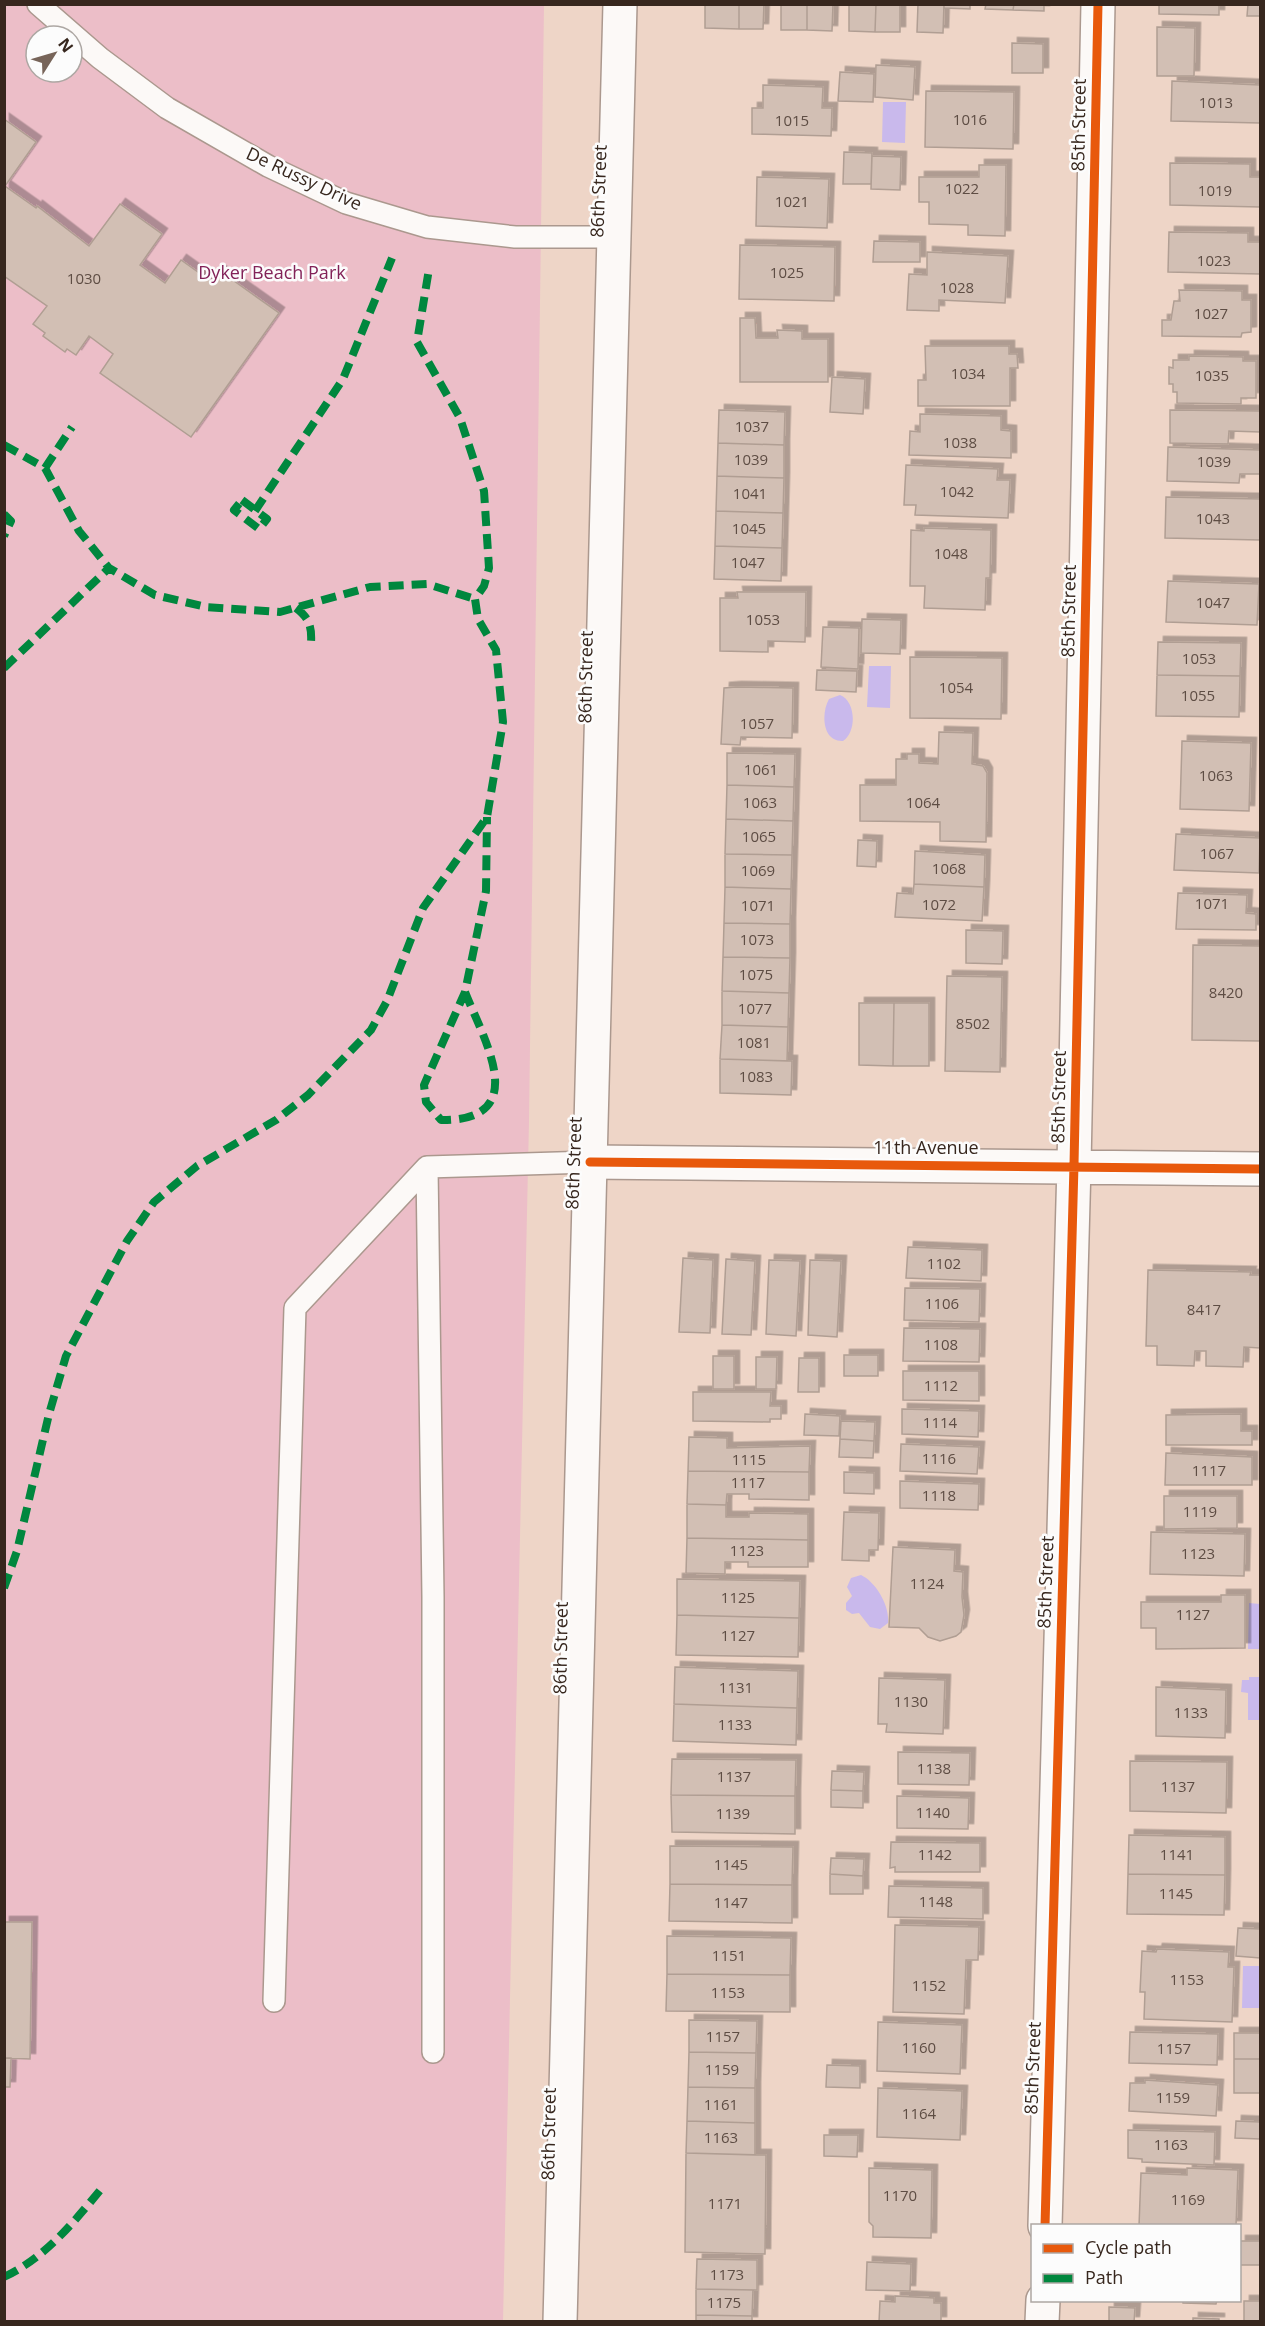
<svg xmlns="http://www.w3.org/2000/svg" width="1265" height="2326" viewBox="0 0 1265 2326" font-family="'Open Sans',sans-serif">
  <defs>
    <filter id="shadow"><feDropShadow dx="5.5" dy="-5.5" stdDeviation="0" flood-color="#0004"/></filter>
  </defs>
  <rect width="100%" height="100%" fill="#eed5c7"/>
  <path fill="#ecbec8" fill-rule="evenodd" d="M5,5H544L529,1121L503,2321L5,2322ZM36,36H72V72H36Z"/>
  <path fill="#c9b9ec" d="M883,102H906L905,143L882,142Z
    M869,666H891L890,708L867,707Z
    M840,695C856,701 857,732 843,741C822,742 821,713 829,699Z
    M861,1575C876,1582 890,1606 888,1623L880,1629L870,1627L859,1613L852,1614L846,1610V1603L852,1596L847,1587L851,1578Z
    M1249,1603L1260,1604V1649H1248Z
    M1249,1677H1260V1720H1248V1693L1241,1692L1242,1680H1249Z
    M1243,1966H1260V2008H1242Z"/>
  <path fill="#d2bfb4" stroke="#b09e93" stroke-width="1.5" filter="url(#shadow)" d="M705,4H739V29L705,28Z
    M739,4H764L763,29H739Z
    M781,4H807V30H781Z
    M807,4H833L832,31L807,30Z
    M849,4H876L875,32L849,31Z
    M876,4H900V32H875Z
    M918,4H944L943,33L917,32Z
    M944,4H970V9L944,8Z
    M986,4H1014L1013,10L985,9Z
    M1014,4H1044V11L1013,10Z
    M1159,4H1219V15L1159,14Z
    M1248,4H1260V16H1247Z
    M1157,27L1195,28L1194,76H1157Z
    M1012,43L1043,44V73H1012Z
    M876,65L915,67L913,100L875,97Z
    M840,72L874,74L873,102L838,101Z
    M1172,81L1260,85V123L1171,121Z
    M763,85L823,87L822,108H832L831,136L752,134V108H763Z
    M926,91L1014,92L1013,149L925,147Z
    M4,119L36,142L5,186L36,208L37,206L89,246L120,204L162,234L140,265L165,283L181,260L212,282L220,271L279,313L191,437L100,373L113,354L89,336L76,355L67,349L65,352L43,336L45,333L33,324L47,306L4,276Z
    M844,152L872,153L871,184H843Z
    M872,156L901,157L900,190L871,189Z
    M1170,163L1250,164V177H1260V207L1170,205Z
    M979,165H1006L1005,236L968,235V225L929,224V202H919V177H979Z
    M757,177L829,179L827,228L756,226Z
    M1169,232L1248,233V242H1260V274L1168,272Z
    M874,241L920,242V262H873Z
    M740,245L835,247L834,301L739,299Z
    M927,252L1008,256L1005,303L939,300V311L907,310L909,274L927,275Z
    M1179,290L1242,291V300H1251V332L1242,333L1241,337L1162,336V320H1171L1174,301H1180Z
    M740,318H755L756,338H778L777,330L802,331V339H828V382H740Z
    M925,346H1009V354H1017L1018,368H1010V406H918V380H926Z
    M1189,356L1243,357V361H1256V398H1241V404L1177,403V392H1173V384H1169V367L1173,368V360H1189Z
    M832,377L865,379L863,414L830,412Z
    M719,410L785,412L784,445L718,443Z
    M1170,410L1260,411V432L1229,431L1228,444L1170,443Z
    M920,414L1001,416V430L1011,431V458L909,455L910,431L920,432Z
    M718,443L784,445V478L717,476Z
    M1168,447L1260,450V474H1240L1239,483L1167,481Z
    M906,465L998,469L997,480H1010L1008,518L915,515L916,505H904Z
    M717,476L784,478L783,513L716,511Z
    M1166,497L1260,499V540L1165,538Z
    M716,511L783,513L782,548L715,546Z
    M924,528L991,530L990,578H986L985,610L924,608L925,586H910L911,530L924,531Z
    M715,546L782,548L781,581L714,579Z
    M1168,581L1259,584L1257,625L1166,622Z
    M737,592H806L805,642L768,641V652L720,651V598H738Z
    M862,619L901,620L900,654L861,653Z
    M823,627L859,628L858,669L821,667Z
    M1158,642L1241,643L1240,676L1157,675Z
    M910,657L1002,658L1001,719L910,718Z
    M817,670L857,671L856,692L816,690Z
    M1157,675L1240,676L1239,717L1156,716Z
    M736,687L793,688L792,738L741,737L740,745L721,744L724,688Z
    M939,732L973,733L972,764L983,766L987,773L986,842L940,841V822L860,821V785H896V759H907V754H919V763L938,764Z
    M1182,741L1251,743L1249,811L1180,809Z
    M727,753L795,754L794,787L727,785Z
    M727,785L794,787L793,821L726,819Z
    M726,819L793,821L792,855L725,854Z
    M1176,834L1260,838L1259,873L1174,870Z
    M858,840L877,841L876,867L857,866Z
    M915,851L985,855L984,887L914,884Z
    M725,854L792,855L791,889L725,887Z
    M914,884L984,887L982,921L895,917L897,893L913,894Z
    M725,887L791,889L790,924L724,923Z
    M1178,893L1247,895L1246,913L1256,914V930L1176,929Z
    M724,923L790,924V958L723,957Z
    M966,930L1003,931L1002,964L966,963Z
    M1193,945L1260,946V1041L1192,1040Z
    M723,957L790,958L789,993L722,991Z
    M947,976L1002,977L1000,1072L945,1071Z
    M722,991L789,993L788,1027L722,1025Z
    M859,1003H894L893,1066L859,1065Z
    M894,1003H929V1066H893Z
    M722,1025L788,1027L787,1061L720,1059Z
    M720,1059L792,1061L791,1095L720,1093Z
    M908,1247L982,1250L981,1281L906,1278Z
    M683,1258L713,1260L710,1333L679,1332Z
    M726,1259L755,1261L751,1335L722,1334Z
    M769,1260L800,1261L796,1336L766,1334Z
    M810,1260L841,1261L837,1337L808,1335Z
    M1148,1270L1251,1272L1250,1275H1260V1348L1244,1347L1243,1367L1206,1366V1351H1195L1194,1366L1157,1365V1346H1146Z
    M905,1288L980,1289L979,1322L904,1320Z
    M904,1328L980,1329L979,1362L903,1361Z
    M844,1355H878V1376H844Z
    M713,1356H734V1389H713Z
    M756,1357H777L776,1389H756Z
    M799,1358H819V1392H798Z
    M903,1371H979V1401L903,1400Z
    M693,1392H771L770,1406H781V1419H770V1422L693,1421Z
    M902,1409L979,1411L978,1437L902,1434Z
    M805,1414L840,1416L839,1436L804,1435Z
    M1241,1414V1431H1252V1445H1166V1415Z
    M841,1421L875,1422L874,1441L840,1439Z
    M689,1437L727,1438V1448L810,1446L809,1472L688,1471Z
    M840,1439L874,1441L873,1458L839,1457Z
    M901,1444L979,1447L977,1474L900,1471Z
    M1166,1453L1252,1457V1485H1165Z
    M688,1471L809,1472V1500L749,1499V1494H727L726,1505L687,1504Z
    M844,1472L874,1473V1494L844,1493Z
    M900,1481L979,1484L978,1510L900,1508Z
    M1164,1496H1237V1528L1164,1529Z
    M687,1504L726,1505V1517H749V1513L808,1514V1540L687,1538Z
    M844,1512L879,1513L878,1550H869V1561L842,1560Z
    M1151,1532L1245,1534L1244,1576L1150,1574Z
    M687,1538L808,1540V1567H748V1562H725V1574L686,1573Z
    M893,1547L955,1550L954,1571L963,1572L962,1597L964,1615L961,1632L956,1636L940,1641L928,1637L919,1628L889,1627Z
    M677,1579L800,1581L799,1618L677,1615Z
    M1221,1595H1245V1648L1156,1649V1628H1141V1602H1221Z
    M677,1615L799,1618L798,1657L676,1655Z
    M675,1667L798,1671L797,1708L674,1704Z
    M879,1678L945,1680L943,1734L886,1732L887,1724H878Z
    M1156,1687L1226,1690L1225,1738L1156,1736Z
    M674,1704L797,1708L796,1745L673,1741Z
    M898,1752L970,1753L969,1785L898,1784Z
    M672,1759L796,1760L795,1796L671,1795Z
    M1130,1761L1227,1762L1226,1813L1130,1811Z
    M832,1771L864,1772L863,1791L831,1790Z
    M831,1790L863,1791V1808L831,1807Z
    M671,1795L795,1796V1834L672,1832Z
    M897,1796L969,1798L968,1829L897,1828Z
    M1129,1835L1225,1837V1875L1128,1874Z
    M891,1842L980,1843V1872H895V1867L890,1868Z
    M670,1846L793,1847L792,1885L670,1884Z
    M831,1858L864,1859L863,1876L830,1874Z
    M830,1874L863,1876V1894H830Z
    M1128,1874L1225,1875L1224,1915L1127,1914Z
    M670,1884L792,1885V1923L669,1921Z
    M889,1886L983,1888V1919L888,1917Z
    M4,1922H32L30,2059L4,2058Z
    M895,1925L979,1927L978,1960H966L964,2014L893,2012Z
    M1238,1928L1260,1929V1958L1236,1956Z
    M667,1936L791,1938L790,1975L667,1974Z
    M1157,1949L1229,1952L1228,1967H1234L1232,2022L1144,2019L1145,1992H1140L1142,1951L1156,1952Z
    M667,1974L790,1975V2012L666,2011Z
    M689,2020L757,2021L756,2053L689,2052Z
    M878,2022L962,2025L960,2074L877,2071Z
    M1130,2032L1218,2034L1217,2065L1129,2063Z
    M1234,2033H1260V2059H1234Z
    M689,2052L756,2053L755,2088L688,2087Z
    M4,2058H11L10,2087H4Z
    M1234,2059H1260V2093H1234Z
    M827,2065L860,2066V2088L826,2087Z
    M1145,2080L1218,2085L1216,2116L1129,2111L1130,2083H1145Z
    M688,2087L755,2088V2123L687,2121Z
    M878,2088L962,2091L960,2140L877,2137Z
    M687,2121L755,2123V2155L686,2153Z
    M1236,2121L1260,2122V2139L1235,2138Z
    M1128,2130L1215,2132L1214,2165L1142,2162V2159L1128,2158Z
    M824,2135H858L857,2157L824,2156Z
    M686,2153L766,2155L765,2254L685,2252Z
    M869,2168L932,2170L931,2238L873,2237V2226L869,2222Z
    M1187,2168L1238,2170L1236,2226H1139L1141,2173L1187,2175Z
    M1240,2241H1260V2265H1240Z
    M697,2259L757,2260V2290L696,2289Z
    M867,2262L911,2264L910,2291L866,2290Z
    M696,2289L753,2290L752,2316L696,2315Z
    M895,2296L934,2298V2303H941V2322H879L880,2301L895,2302Z
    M1183,2300H1217L1216,2304L1183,2303Z
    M1244,2301H1260V2322H1244Z
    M1109,2307L1135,2308L1134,2322H1109Z
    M696,2315L752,2316V2322H696Z
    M1193,2318L1219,2319V2322H1193Z"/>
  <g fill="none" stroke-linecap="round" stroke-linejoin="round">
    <g stroke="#ab988e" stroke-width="24">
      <path id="lane" d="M38,4L100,58L167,108L268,166L346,203L427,227L515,237H614
        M274,2001L295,1308L427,1167
        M433,2052V1597L427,1167L590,1162"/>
    </g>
    <g stroke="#ab988e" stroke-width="36">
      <path id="street" d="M590,1162L1260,1169
        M1045,2226L1074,1165L1098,4
        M1042,2322L1043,2300"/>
    </g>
    <g stroke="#ab988e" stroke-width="36">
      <path id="secondary" d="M560,2322L620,4"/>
    </g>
    <use href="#lane" stroke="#fcf9f7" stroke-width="21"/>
    <use href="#street" stroke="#fcf9f7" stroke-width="33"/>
    <use href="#secondary" stroke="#fcf9f7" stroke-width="33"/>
    <path stroke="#00873e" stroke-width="8" stroke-dasharray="15 8" stroke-linecap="butt" d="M4,445L45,468L79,531L109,568
      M45,468L72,427
      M242,500L267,519L259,529L234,510Z
      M255,511L343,379L392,258
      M4,514L11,521L4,536
      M296,608C309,618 312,626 311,643
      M4,668L109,568L155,595L206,607L280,612L370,587L427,584L475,599
      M465,992C484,1040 533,1121 441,1120L426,1102L424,1085L465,992L486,891L487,817
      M4,1588L17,1551L49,1414L66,1356L127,1241L154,1202L197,1166L276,1120L308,1095L371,1030L387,1001L423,908L487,817L503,722L496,650L478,619L475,599L484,586L489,568L484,491L460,418L417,342L429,269
      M4,2277C46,2257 73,2223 102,2188"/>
    <g stroke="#fcfcfc" stroke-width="13">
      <path id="cycleway" d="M590,1162L1260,1169
        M1045,2226L1074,1165L1098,4"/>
    </g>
    <use href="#cycleway" stroke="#e8590c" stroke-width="9"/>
  </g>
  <g text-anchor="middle" stroke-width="5" stroke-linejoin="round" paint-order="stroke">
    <g font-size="15" fill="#5e4d44">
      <text x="1216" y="108">1013</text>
      <text x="970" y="125">1016</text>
      <text x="792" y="126">1015</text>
      <text x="962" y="194">1022</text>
      <text x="1215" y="196">1019</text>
      <text x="792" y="207">1021</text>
      <text x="1214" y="266">1023</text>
      <text x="787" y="278">1025</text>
      <text x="84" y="284">1030</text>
      <text x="957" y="293">1028</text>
      <text x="1211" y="319">1027</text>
      <text x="968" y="379">1034</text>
      <text x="1212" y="381">1035</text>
      <text x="752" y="432">1037</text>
      <text x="960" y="448">1038</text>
      <text x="751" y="465">1039</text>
      <text x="1214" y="467">1039</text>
      <text x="957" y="497">1042</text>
      <text x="750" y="499">1041</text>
      <text x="1213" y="524">1043</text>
      <text x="749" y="534">1045</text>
      <text x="951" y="559">1048</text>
      <text x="748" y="568">1047</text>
      <text x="1213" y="608">1047</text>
      <text x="763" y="625">1053</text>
      <text x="1199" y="664">1053</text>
      <text x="956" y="693">1054</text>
      <text x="1198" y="701">1055</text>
      <text x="757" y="729">1057</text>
      <text x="761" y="775">1061</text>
      <text x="1216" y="781">1063</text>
      <text x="760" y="808">1063</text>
      <text x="923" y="808">1064</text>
      <text x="759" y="842">1065</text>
      <text x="1217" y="859">1067</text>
      <text x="949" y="874">1068</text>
      <text x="758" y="876">1069</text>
      <text x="1212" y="909">1071</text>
      <text x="939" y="910">1072</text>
      <text x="758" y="911">1071</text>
      <text x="757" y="945">1073</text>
      <text x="756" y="980">1075</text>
      <text x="1226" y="998">8420</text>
      <text x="755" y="1014">1077</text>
      <text x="973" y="1029">8502</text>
      <text x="754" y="1048">1081</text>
      <text x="756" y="1082">1083</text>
      <text x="944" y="1269">1102</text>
      <text x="942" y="1309">1106</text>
      <text x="1204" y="1315">8417</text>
      <text x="941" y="1350">1108</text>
      <text x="941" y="1391">1112</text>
      <text x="940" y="1428">1114</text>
      <text x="939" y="1464">1116</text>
      <text x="749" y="1465">1115</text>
      <text x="1209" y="1476">1117</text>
      <text x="748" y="1488">1117</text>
      <text x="939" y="1501">1118</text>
      <text x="1200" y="1517">1119</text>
      <text x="747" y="1556">1123</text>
      <text x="1198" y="1559">1123</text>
      <text x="927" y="1589">1124</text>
      <text x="738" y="1603">1125</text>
      <text x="1193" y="1620">1127</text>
      <text x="738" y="1641">1127</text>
      <text x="736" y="1693">1131</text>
      <text x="911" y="1707">1130</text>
      <text x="1191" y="1718">1133</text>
      <text x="735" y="1730">1133</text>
      <text x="934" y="1774">1138</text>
      <text x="734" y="1782">1137</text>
      <text x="1178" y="1792">1137</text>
      <text x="933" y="1818">1140</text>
      <text x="733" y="1819">1139</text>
      <text x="935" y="1860">1142</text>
      <text x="1177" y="1860">1141</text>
      <text x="731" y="1870">1145</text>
      <text x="1176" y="1899">1145</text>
      <text x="936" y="1907">1148</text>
      <text x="731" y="1908">1147</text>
      <text x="729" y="1961">1151</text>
      <text x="1187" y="1985">1153</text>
      <text x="929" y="1991">1152</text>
      <text x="728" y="1998">1153</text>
      <text x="723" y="2042">1157</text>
      <text x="919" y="2053">1160</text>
      <text x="1174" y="2054">1157</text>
      <text x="722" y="2075">1159</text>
      <text x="1173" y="2103">1159</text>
      <text x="721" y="2110">1161</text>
      <text x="919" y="2119">1164</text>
      <text x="721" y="2143">1163</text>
      <text x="1171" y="2150">1163</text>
      <text x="900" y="2201">1170</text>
      <text x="1188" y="2205">1169</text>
      <text x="725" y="2209">1171</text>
      <text x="727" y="2280">1173</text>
      <text x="724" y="2308">1175</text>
    </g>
    <g font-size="18" fill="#37271e" stroke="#fcfcfc">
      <text transform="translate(1079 125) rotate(-89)" y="6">85th Street</text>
      <text transform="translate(304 179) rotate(25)" y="6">De Russy Drive</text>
      <text transform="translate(599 191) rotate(-88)" y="6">86th Street</text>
      <text transform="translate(1069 611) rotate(-89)" y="6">85th Street</text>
      <text transform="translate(586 677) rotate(-89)" y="6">86th Street</text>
      <text transform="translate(1059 1097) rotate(-89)" y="6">85th Street</text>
      <text x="926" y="1154">11th Avenue</text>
      <text transform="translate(574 1163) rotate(-88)" y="6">86th Street</text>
      <text transform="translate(1046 1582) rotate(-88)" y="6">85th Street</text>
      <text transform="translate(561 1648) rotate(-89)" y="6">86th Street</text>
      <text transform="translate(1033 2068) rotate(-88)" y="6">85th Street</text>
      <text transform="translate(549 2134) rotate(-89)" y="6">86th Street</text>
    </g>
    <g font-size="18" fill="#822258" stroke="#fcfcfc">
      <text x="272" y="279">Dyker Beach Park</text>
    </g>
  </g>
  <rect width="1265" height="2326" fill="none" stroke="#37271e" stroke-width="12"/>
  <rect x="1031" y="2224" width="210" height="78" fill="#fcfcfc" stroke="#ada7a3" stroke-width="1.5"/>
  <rect x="1043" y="2244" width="30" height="9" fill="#e8590c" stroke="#ada7a3" stroke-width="1.5"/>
  <text x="1085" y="2254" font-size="18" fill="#37271e">Cycle path</text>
  <rect x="1043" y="2274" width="30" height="9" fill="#00873e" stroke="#ada7a3" stroke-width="1.5"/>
  <text x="1085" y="2284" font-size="18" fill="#37271e">Path</text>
  <g transform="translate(54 54) rotate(53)"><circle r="28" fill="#fcfcfc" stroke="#ada7a3" stroke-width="1.5"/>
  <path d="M0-4.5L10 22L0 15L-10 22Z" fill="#776459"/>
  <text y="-9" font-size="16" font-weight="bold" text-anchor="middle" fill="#37271e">N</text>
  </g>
</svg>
